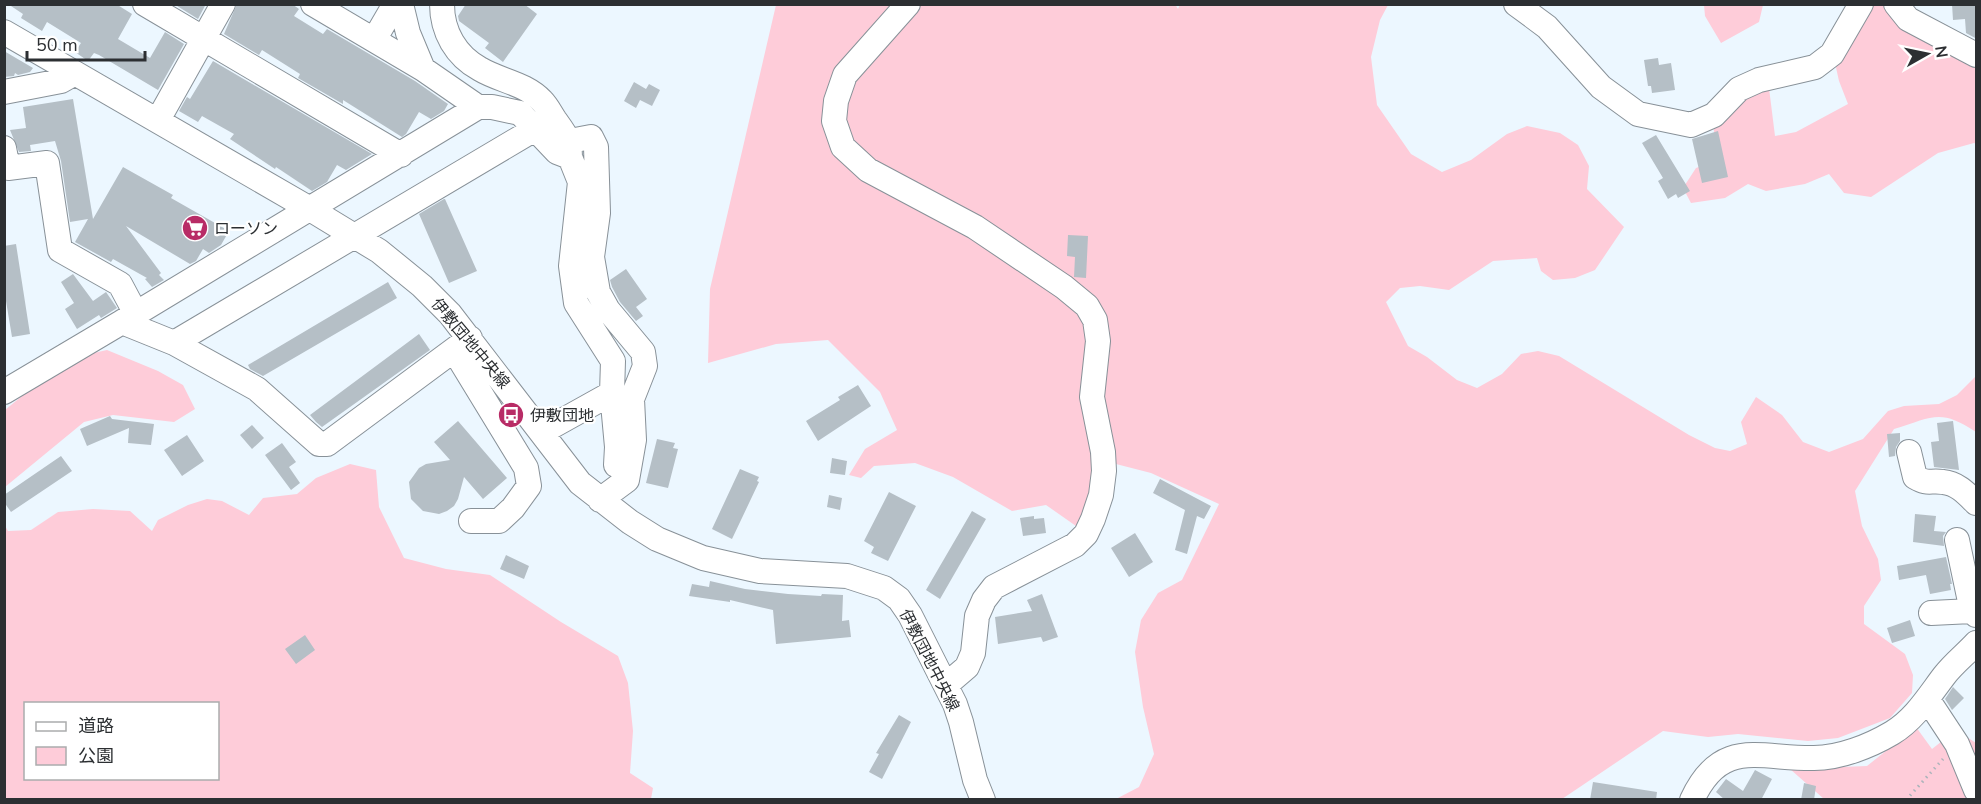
<svg xmlns="http://www.w3.org/2000/svg" width="1981" height="804" viewBox="0 0 1981 804" font-family="'Nunito Sans','Noto Sans JP',sans-serif">
  <rect width="100%" height="100%" fill="#ecf7ff"/>
  <path fill="#feccd9" fill-rule="evenodd" d="M1175,4L1178,9L1180,4L1388,5L1380,20L1371,57L1377,105L1411,154L1442,172L1471,160L1507,134L1527,126L1560,133L1578,145L1589,166L1587,189L1624,227L1595,270L1575,278L1553,280L1541,271L1537,258L1493,261L1449,290L1420,286L1400,288L1386,302L1408,346L1427,357L1457,380L1477,388L1502,374L1521,354L1538,351L1559,356L1689,435L1715,448L1730,451L1747,444L1741,422L1756,397L1782,415L1803,442L1829,452L1863,439L1888,411L1904,406L1939,404L1957,395L1976,376V432C1940,408 1933,417 1894,429L1855,491L1862,526L1878,559L1881,580L1864,606V624L1905,654L1913,675L1912,693L1890,718L1838,738L1808,741L1738,734L1708,737L1663,731L1562,799H1116L1139,787L1154,754L1143,707L1135,652L1141,620L1158,593L1182,580L1219,504L1151,473L1116,464L1094,471L1083,518L1076,526L1046,505L1012,511L953,477L915,463L874,466L861,478L849,475L865,449L897,430L880,392L828,340L776,344L708,363L710,289L776,5Z
    M1869,4L1884,5L1901,22L1976,64V144L1974,143L1938,153L1871,197L1844,193L1829,174L1805,184L1766,191L1748,184L1725,198L1691,203L1683,188L1696,168L1718,160L1713,124L1742,99L1769,88L1775,136L1796,132L1848,104L1839,81L1835,63Z
    M1704,5V4L1763,5L1759,22L1721,43L1705,16Z
    M107,350L158,371L183,385L195,409L174,422L113,415L84,422L5,487V410L67,359Z
    M350,464L376,470L379,507L404,558L446,569L490,575L561,622L618,656L628,683L633,731L630,773L653,788L651,799H5L4,524L8,531L31,530L58,512L93,509L130,511L152,531L158,520L188,505L207,499L222,501L249,515L263,498L297,494L316,478ZM26,704H218V778H26Z
    M1916,727L1932,749L1956,730L1976,743V786L1970,799H1824L1790,769L1867,766Z"/>
  <path fill="#b5bfc6" d="M8,4H116L132,14L118,39L150,58L165,32L184,44L158,90L99,55L94,53L88,61L75,52L81,43L47,22L42,31L21,18L23,14Z
    M174,4H206L198,19Z
    M237,4H292L299,9L294,16L323,34L327,29L415,81L448,104L444,111L431,119L419,112L406,134L402,137L343,100V104L298,78L300,74L262,50L259,55L224,34Z
    M466,4H524L537,14L503,62L485,48L489,43L459,21L458,16Z
    M1952,4H1977V39L1966,33L1965,19L1953,20Z
    M4,51L33,68L30,72L18,75L15,73L14,76L4,77Z
    M1658,58L1659,65L1671,63L1675,90L1652,93L1651,86H1648L1644,60Z
    M213,61L372,154L346,170L337,165L327,182L312,191L276,167L275,169L230,139L234,134L202,116L198,122L179,111L187,97L190,99Z
    M634,82L646,89L649,84L660,90L652,106L640,100L636,108L624,101Z
    M73,99L93,219L123,167L173,195L171,198L229,231L221,245L209,253L203,249L196,261L190,264L126,226L161,273L159,275L164,280L152,287L145,279L147,278L113,259L111,262L75,242L88,219L70,222L61,161L55,141L30,145L31,151L19,152L10,130L26,128L23,107Z
    M1718,131L1728,177L1702,183L1692,139Z
    M1656,135L1690,191L1678,198L1676,194L1668,199L1658,181L1663,178L1642,143Z
    M444,199H445L477,271L449,283L419,214Z
    M1068,235L1088,236L1086,278L1074,277L1075,257L1067,256Z
    M16,244L30,334L12,337L4,289V246Z
    M626,269L647,299L636,307L643,316L636,321L620,302L612,287L610,280Z
    M73,274L93,301L106,292L117,308L101,318L99,315L77,329L65,309L74,303L61,282Z
    M388,282L397,298L263,376L250,369L248,365Z
    M419,334L430,350L322,427L316,422L310,415Z
    M858,385L871,406L818,441L806,421L840,400L838,397Z
    M110,416L112,419L154,424L151,445L128,443L129,428L87,446L80,429Z
    M458,421L507,478L483,499L464,477L458,499L454,506L447,511L439,514L423,511L411,499L409,482L419,468L426,464L450,460L434,442Z
    M1953,421L1959,470L1934,467L1931,442L1939,441L1937,423Z
    M252,425L264,438L252,449L240,435Z
    M1900,433V441L1896,447L1895,456L1889,457L1887,434Z
    M187,435L204,461L182,476L164,450Z
    M657,439L675,443L673,448L678,449L668,488L646,483Z
    M282,443L296,462L289,467L300,483L291,490L265,455Z
    M61,456L72,471L11,512L4,502V495Z
    M832,458L847,461L845,475L830,473Z
    M740,469L759,477L757,481L759,482L732,539L712,529Z
    M1160,479L1211,506L1204,519L1197,516L1187,554L1175,550L1185,510L1153,493Z
    M889,492L916,506L888,561L871,553L874,547L864,541Z
    M829,495L842,498L840,510L827,507Z
    M972,511L986,519L940,599L926,590Z
    M1915,514L1936,516L1934,531L1946,532L1943,536L1944,546L1913,542Z
    M1034,516V519L1044,518L1046,533L1023,536L1020,518Z
    M1135,533L1153,562L1129,577L1111,548Z
    M506,555L529,566L524,579L500,569Z
    M1946,557L1952,584H1950L1951,590L1930,594L1926,575L1899,580L1897,566Z
    M710,581L745,589L788,594L821,596L822,594L843,595L842,621L849,620L851,637L776,644L773,610L730,600V602L689,596L692,584L709,587Z
    M1042,594L1058,637L1043,642L1041,637L998,644L995,617L1032,611L1027,600Z
    M1910,620L1915,636L1892,643L1887,628Z
    M305,635L315,650L296,664L285,649Z
    M1953,687L1964,698L1952,710L1945,699Z
    M899,715L911,722L882,779L869,772L879,754L876,753Z
    M1755,770L1772,779L1761,800H1725L1716,792L1726,779L1743,791Z
    M1593,782L1657,792L1656,800H1590Z
    M1804,783L1816,786L1814,800H1801Z"/>
  <g fill="none" stroke-linecap="round" stroke-linejoin="round">
    <g stroke="#889198" stroke-width="26">
      <path id="minor" d="M145,4L401,155
        M313,4L423,69L478,107H492L520,113L557,152L570,157C570,139 565,134 555,120C551,114 547,106 542,101C525,83 500,81 480,69C456,56 442,32 442,4
        M401,4L408,33L423,69
        M908,4L845,75L836,101L834,121L843,147L868,170L975,227L1064,287L1087,306L1095,320L1098,341L1092,397L1103,452L1104,471L1101,495L1093,519L1086,534L1075,545L994,587L984,600L977,616L973,653L967,667L946,685
        M1516,4L1547,27L1601,87L1638,114L1691,125L1714,115L1739,89L1759,80L1815,67L1832,54L1861,4
        M1896,4L1908,19L1976,55
        M4,32L310,209L379,251L422,286L450,314L580,483L630,522L657,539L703,558L760,571L847,576L884,588L899,599L910,615L955,704L961,722L975,780L983,800
        M374,40L395,4
        M4,92L61,81L75,73
        M158,120L223,4
        M570,141L591,137L596,147L598,213L592,257L598,292L608,310L643,352L645,366L632,399L634,440L627,480L600,500
        M4,148L8,168L47,163L60,250L120,284L136,314
        M570,157L580,182L571,266L576,303L613,361L612,393L617,447L616,465
        M122,322L478,107
        M174,343L257,389L319,444H327L470,338
        M454,350L526,468L529,486L513,508L499,521H471
        M4,392L122,322L174,343L535,129
        M542,432L612,393
        M1909,452L1915,477C1929,485 1929,480 1943,482C1957,483 1967,494 1976,503
        M1957,540L1972,611L1976,615
        M1931,613L1972,611
        M1928,700L1957,744L1976,790
        M1692,800C1721,737 1759,759 1814,758C1840,758 1870,746 1892,733C1915,719 1928,697 1944,676C1953,664 1966,654 1976,643"/>
    </g>
    <path stroke="#acb4bb" stroke-width="3" stroke-dasharray="1.5 4.5" stroke-linecap="butt" d="M1906,800L1943,759"/>
    <use href="#minor" stroke="#fff" stroke-width="24"/>
  </g>
  <defs>
    <g id="supermarket-disc" transform="scale(1.35)"><circle r="9.5" fill="#b82c66" stroke="#fff"/><path d="M-6-5.5h2.5l.6 2H6L4.5 2H-2.5L-4.4-4H-6ZM-1.5 3.2a1.3 1.3 0 1 0 .1 0ZM3 3.2a1.3 1.3 0 1 0 .1 0Z" fill="#fff"/></g>
    <g id="bus-disc" transform="scale(1.35)"><circle r="9.5" fill="#b82c66" stroke="#fff"/><path d="M-5-6H5V4H4V6H2V4H-2V6H-4V4H-5ZM-3.5-4V0h7V-4ZM-3.5 1.2v1.5H-2V1.2ZM2 1.2v1.5H3.5V1.2Z" fill="#fff"/></g>
  </defs>
  <g fill-rule="evenodd">
    <use href="#supermarket-disc" x="195" y="228"/>
    <use href="#bus-disc" x="511" y="415"/>
  </g>
  <g text-anchor="middle" stroke-width="4.5" stroke-linejoin="round" paint-order="stroke">
    <g font-size="16" fill="#2c2f32" stroke="#fff" text-anchor="start">
      <text x="214" y="234">ローソン</text>
      <text x="530" y="421">伊敷団地</text>
    </g>
    <g font-size="16" fill="#2c2f32" stroke="#fff">
      <text transform="translate(471 343) rotate(50)" y="6">伊敷団地中央線</text>
      <text transform="translate(930 660) rotate(63)" y="6">伊敷団地中央線</text>
    </g>
  </g>
  <rect width="1981" height="804" fill="none" stroke="#2c2f32" stroke-width="12"/>
  <rect x="24" y="702" width="195" height="78" fill="#ffffff" stroke="#abacad" stroke-width="1.5"/>
  <rect x="36" y="722" width="30" height="9" fill="#ffffff" stroke="#abacad" stroke-width="1.5"/>
  <text x="78" y="732" font-size="18" fill="#2c2f32">道路</text>
  <rect x="36" y="747" width="30" height="18" fill="#feccd9" stroke="#abacad" stroke-width="1.5"/>
  <text x="78" y="762" font-size="18" fill="#2c2f32">公園</text>
  <g transform="translate(1927 54) rotate(81)" stroke="#ffffff" stroke-width="4.5" paint-order="stroke">
  <path d="M0-4.5L10 22L0 15L-10 22Z" fill="#2c2f32"/>
  <text y="-9" font-size="16" font-weight="bold" text-anchor="middle" fill="#2c2f32">N</text>
  </g>
  <path d="M27 51v9h118v-9" fill="none" stroke="#2c2f32" stroke-width="3"/>
  <text x="36" y="51" font-size="18" fill="#2c2f32" stroke="#ffffff" stroke-width="4.5" paint-order="stroke">50 m</text>
</svg>
